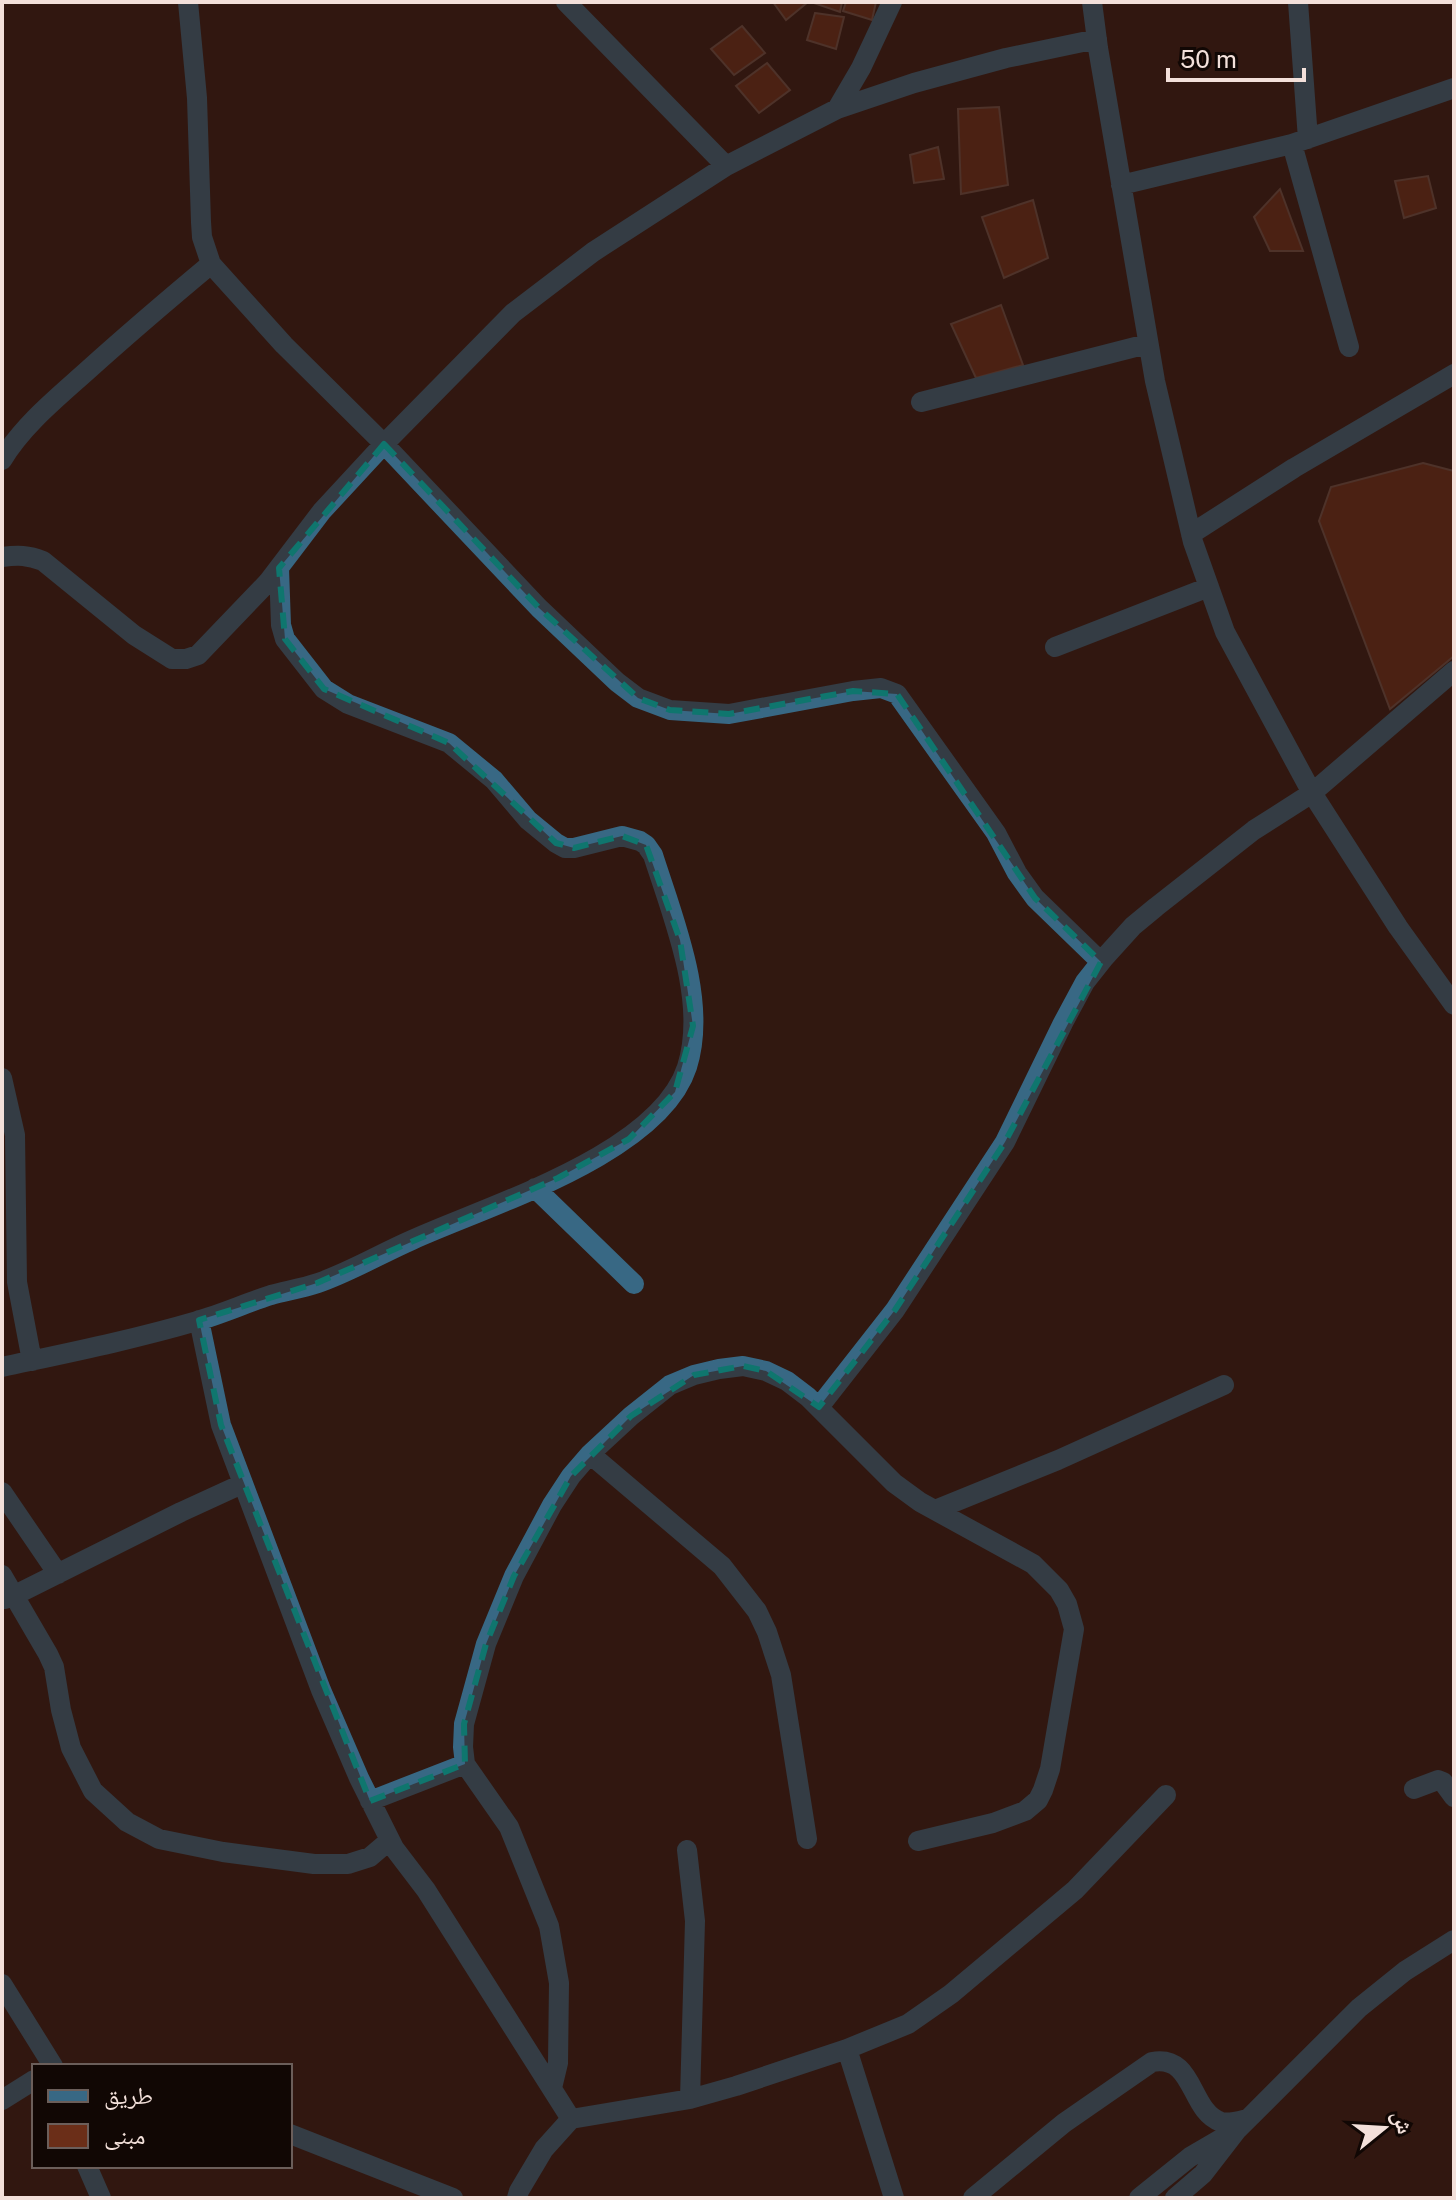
<svg xmlns="http://www.w3.org/2000/svg" width="1456" height="2200" viewBox="0 0 1456 2200" font-family="'Public Sans','Noto Naskh Arabic',sans-serif">
  <rect width="100%" height="100%" fill="#311810"/>
  <path fill="#6b2e18" stroke="#715248" stroke-width="2" d="M773,2H808L786,20Z
    M811,2H842L840,12Z
    M846,2H876L872,20L843,11Z
    M815,13L844,17L836,49L807,40Z
    M742,26L765,53L734,75L711,49Z
    M767,63L790,90L759,113L736,86Z
    M999,107L1008,185L961,194L958,109Z
    M938,147L944,179L914,183L910,155Z
    M1428,176L1436,208L1404,218L1395,181Z
    M1280,189L1303,251H1270L1254,217Z
    M1033,200L1048,258L1004,278L982,217Z
    M1001,305L1023,365L976,378L951,324Z
    M1423,463L1454,471V656L1390,709L1319,521L1331,487Z"/>
  <g fill="none" stroke-linecap="round" stroke-linejoin="round">
    <path stroke="#386884" stroke-width="20" d="M188,2L197,98L201,222L202,237L211,264L284,345L384,444L539,608L617,682L638,698L670,710L729,714L853,691L881,688L897,694L996,833L1017,873L1035,898L1101,962
      M566,2L726,166
      M1092,2L1098,48L1155,381L1193,542L1225,632L1312,793L1398,927L1454,1005
      M1298,2L1308,139
      M837,109L861,68L892,2
      M1292,144L1349,347
      M1121,185L1292,144L1454,88
      M921,402L1147,344
      M2,460C23,425 58,397 88,370C128,334 169,299 211,264
      M1191,534L1294,468L1454,374
      M2,557C18,555 28,555 43,561L134,635L172,659H186L198,655L268,582L322,511L384,444L513,313L593,252L726,166L837,109L914,83L1006,58L1097,39
      M1055,647L1209,587
      M2,1078L15,1135L17,1282L32,1361
      M535,1188L634,1284
      M199,1320L221,1425L321,1690L359,1778L394,1848L426,1890L571,2119
      M2,1367C67,1353 132,1340 197,1321C222,1314 246,1303 271,1295C286,1291 303,1288 318,1283C350,1272 380,1254 412,1240C489,1205 659,1154 687,1067C708,1001 673,918 653,855L646,845L640,841L622,836L574,848H565L556,843L528,820L494,780L449,743L348,704L324,689L285,639L281,625L279,568
      M819,1407L895,1310L1005,1142L1063,1023L1085,982L1104,958L1133,926L1156,907L1254,830L1312,793L1454,671
      M590,1454L722,1566L757,1611L767,1632L781,1675L807,1839
      M2,1492L58,1574
      M935,1510L1058,1460L1224,1385
      M2,1575L48,1654L54,1667L61,1710L71,1748L93,1791L127,1822L159,1839L223,1852L314,1864H348L370,1857L390,1840
      M5,1599L15,1595L181,1512L242,1484
      M1414,1789L1438,1780L1443,1782L1454,1797
      M370,1801L465,1764
      M687,1850L695,1921L690,2099
      M2,1984L53,2066
      M847,2049L894,2198
      M552,2088L558,2063L559,1983L549,1926L509,1827L465,1764L463,1747L464,1724L486,1644L514,1576L552,1505L571,1476L590,1454L631,1416L670,1385L694,1375L719,1369L743,1366L766,1371L787,1381L808,1397L894,1483L920,1502L1033,1564L1059,1590L1067,1604L1074,1629L1050,1769L1043,1790L1038,1800L1025,1811L993,1823L918,1841
      M2,2100L34,2080
      M290,2134L453,2198
      M87,2166L101,2198
      M517,2198L519,2191L544,2149L571,2119L690,2099L736,2086L847,2049L908,2024L951,1994L1075,1890L1166,1795
      M973,2198L1064,2123L1152,2062C1195,2054 1189,2111 1221,2122C1229,2124 1239,2121 1247,2119
      M1139,2198L1190,2157L1226,2136
      M1175,2198L1203,2174L1237,2130L1359,2008L1405,1971L1454,1940"/>
  </g>
  <path d="M0 0H1456V2200H0ZM384,444L539,608L638,698L670,710L729,714L853,691L897,694L1035,898L1101,962L1005,1142L895,1310L819,1407L766,1371L743,1366L694,1375L631,1416L571,1476L514,1576L486,1644L464,1724L465,1764L370,1801L221,1425L199,1320L317,1283L558,1178L629,1139L675,1092L693,1026L680,940L646,845L622,836L574,848L556,843L449,743L324,689L285,639L279,568Z" fill="#311810" fill-opacity=".55" fill-rule="evenodd"/>
  <path fill="none" stroke="#0f766e" stroke-width="6" stroke-dasharray="16 10" stroke-linejoin="round" d="M384,444L539,608L638,698L670,710L729,714L853,691L897,694L1035,898L1101,962L1005,1142L895,1310L819,1407L766,1371L743,1366L694,1375L631,1416L571,1476L514,1576L486,1644L464,1724L465,1764L370,1801L221,1425L199,1320L317,1283L558,1178L629,1139L675,1092L693,1026L680,940L646,845L622,836L574,848L556,843L449,743L324,689L285,639L279,568Z"/>
  <rect width="1456" height="2200" fill="none" stroke="#f3e0da" stroke-width="8"/>
  <rect x="32" y="2064" width="260" height="104" fill="#110704" stroke="#6b5e5a" stroke-width="2"/>
  <rect x="48" y="2090" width="40" height="12" fill="#386884" stroke="#6b5e5a" stroke-width="2"/>
  <text x="104" y="2104" font-size="24" fill="#f3e0da">طريق</text>
  <rect x="48" y="2124" width="40" height="24" fill="#6b2e18" stroke="#6b5e5a" stroke-width="2"/>
  <text x="104" y="2144" font-size="24" fill="#f3e0da">مبنى</text>
  <g transform="translate(1384 2128) rotate(72)" stroke="#110704" stroke-width="6" paint-order="stroke">
  <path d="M0-6L14 30L0 20L-14 30Z" fill="#f3e0da"/>
  <text y="-12" font-size="22" font-weight="bold" text-anchor="middle" fill="#f3e0da">ش</text>
  </g>
  <path d="M1168 68v12h136v-12" fill="none" stroke="#f3e0da" stroke-width="4"/>
  <text x="1180" y="68" font-size="24" fill="#f3e0da" stroke="#110704" stroke-width="6" paint-order="stroke">50 m</text>
</svg>
